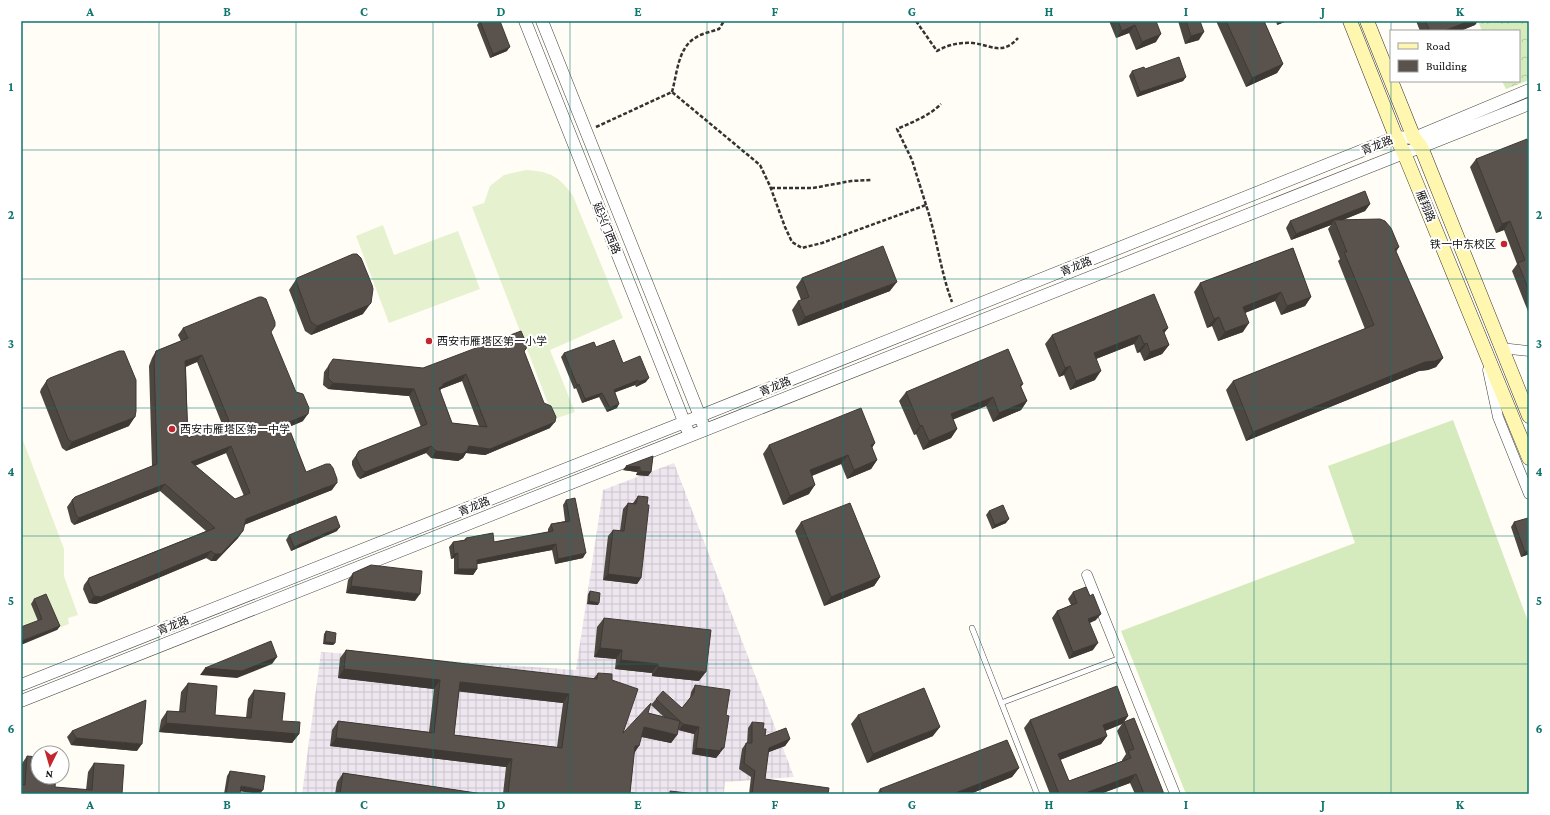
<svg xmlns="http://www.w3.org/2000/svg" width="1550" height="815" viewBox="0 0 1550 815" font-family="'Crimson Pro','Noto Sans SC',serif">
  <defs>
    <pattern id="industrial-grid" width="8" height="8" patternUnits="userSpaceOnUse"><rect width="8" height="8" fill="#eee6ef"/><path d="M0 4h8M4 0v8" fill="none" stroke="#cbc4cc"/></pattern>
    <pattern id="park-crowns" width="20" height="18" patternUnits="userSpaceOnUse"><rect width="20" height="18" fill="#d5ebbd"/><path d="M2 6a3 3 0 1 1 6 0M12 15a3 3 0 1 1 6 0" fill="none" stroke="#b6c8a1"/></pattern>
  </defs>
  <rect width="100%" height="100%" fill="#fffdf5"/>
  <path fill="url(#industrial-grid)" d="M674,463L794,777L725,782L724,794H302L321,652L576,670L603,490Z"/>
  <path fill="#d5ebbd" d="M1453,420L1529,624V794H1186L1121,631L1355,543L1328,466Z"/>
  <path fill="url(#park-crowns)" d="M1478,21H1529V80L1506,89L1502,81H1519V31H1482Z"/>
  <path fill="#e6f2cf" d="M526,170C550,171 560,177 573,196L623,318L550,350L575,412L554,419L472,207L484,203L490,186L504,175Z
    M383,225L394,255L458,231L480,289L389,323L356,236Z
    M21,435L64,549V576L78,615L68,618L69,624L21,643Z"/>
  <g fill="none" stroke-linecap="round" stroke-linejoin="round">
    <g stroke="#444" stroke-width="6">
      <path id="service" d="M972,628L1037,794
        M1001,703L1120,658"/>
    </g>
    <g stroke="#444" stroke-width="11">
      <path id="minor" d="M1501,348L1529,351
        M1488,370L1498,417L1529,494
        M1087,575L1175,794"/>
    </g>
    <g stroke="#444" stroke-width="13">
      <path id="tertiary" d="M525,21L687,429
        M542,21L703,424
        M21,685L700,416L1396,137L1414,138L1529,90
        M21,701L1404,153L1421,147L1529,104"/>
    </g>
    <g stroke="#333" stroke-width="15">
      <path id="secondary" d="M1350,21L1396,137L1404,153L1529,458
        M1367,21L1414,138L1421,147L1529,416"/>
    </g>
    <path stroke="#333" stroke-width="2.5" stroke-dasharray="4 2" stroke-linecap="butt" d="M916,21L937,51C947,45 960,42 973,43C991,45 1002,56 1018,38
      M672,92C677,74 678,48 695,38C702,33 711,32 719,29L724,21
      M596,127L672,92L760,165L770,186L785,227L792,242L802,248L822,243L926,205C937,237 940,270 952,302
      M771,188H813L851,181L871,180
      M926,205L912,160L897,129C913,122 929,116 941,104"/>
    <use href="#service" stroke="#fff" stroke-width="5"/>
    <use href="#minor" stroke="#fff" stroke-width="10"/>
    <use href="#tertiary" stroke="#fff" stroke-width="12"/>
    <use href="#secondary" stroke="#fff6b0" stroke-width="14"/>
  </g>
  <path fill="#4d4742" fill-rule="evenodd" d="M480,21L507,51L490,58L477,25Z
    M1109,21H1158L1156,22V42L1136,50L1129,33L1116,38Z
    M1178,21H1200L1199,40L1185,44Z
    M1216,21H1264L1283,64L1277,73L1246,87Z
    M1276,21H1287L1277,25Z
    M1416,21H1478L1475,25L1460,31H1420Z
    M1145,69L1186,77L1183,81L1137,97L1129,76L1132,71Z
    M1529,144V314L1512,271L1517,264L1504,230L1496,233L1470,167L1476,159Z
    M1370,204L1365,211L1343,220L1399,247L1396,252L1443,358L1436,367L1428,370L1419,371L1246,441L1226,390L1233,381L1365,329L1338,261L1340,259L1328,229L1331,225L1291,240L1286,228L1290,221Z
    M1293,248L1311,297L1305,306L1281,315L1275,301L1245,313L1243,332L1218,341L1212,326L1207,328L1194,292L1200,283Z
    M297,278L363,314L311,335L305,331L289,290Z
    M802,278L890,291L798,326L792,310L798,301L801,300L796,287Z
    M183,328L271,332L303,421L288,427L306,472L332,490L244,525L238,538L216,561H211L206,558L96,604L89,603L83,589L84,585L89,578L206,531L160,491L74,525L71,522L67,507L72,500L152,466L149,366L152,358L156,351L181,341L178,335ZM197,362L222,424L188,438L186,367ZM226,453L244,496L235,499L195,466Z
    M1168,328L1164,333L1169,345L1162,354L1144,361L1140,352L1137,353L1134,344L1096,359L1095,380L1070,390L1064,375L1059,377L1045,344L1052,335Z
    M596,347L623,363L646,382L636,387L635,385L615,392L617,408L607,412L599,397L582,403L576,388L574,389L561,357L564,353Z
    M526,349L524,352L550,428L485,455L466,453L463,458L458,461L431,458L426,453L360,479L357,476L352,465V461L359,451L421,427L409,396L328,389L323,385L324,372L329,365L423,368ZM462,381L479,426L452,423L440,391L441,389Z
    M47,380L129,426L66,451L62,448L40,392L41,389Z
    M1023,384L1021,387L1027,401L1021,410L993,422L986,406L953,419L957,429L951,438L923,450L916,434L914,435L899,401L906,392Z
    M875,443L872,448L877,460L871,469L847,479L841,464L812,476L809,494L783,505L763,454L769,445Z
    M653,456L651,472L648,476L636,475L637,472L623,470Z
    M638,496L647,505L641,578L637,584L603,580L608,536L613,530L620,531L623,509L628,503H633Z
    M566,500L583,558L555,564L552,550L477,564V569L473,575L454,574V558L451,559L449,547L453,542L464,540L466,538L494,542L548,532V529L551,524L565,521L563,505Z
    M989,511L1006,523L992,529L986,515Z
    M801,522L880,577L874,586L824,606L795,531Z
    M1514,522H1529V554L1521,557L1511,527Z
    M337,531L291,551L286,540L289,535Z
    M353,573L415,601L346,593L348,580Z
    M590,591L598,605L587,604L588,594Z
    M1073,592L1096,620L1090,623L1093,650L1069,659L1052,618L1057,611L1071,605L1068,599Z
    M34,599L60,626L57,630L38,621L31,604Z
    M604,618L699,681L652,676V673L615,669L616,659L594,657L597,627Z
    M326,631L335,643L333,645L323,644L324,634Z
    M346,650L593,679L598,673L612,680L623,733L648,713L664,717L651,705L656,699L682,708L690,698L691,692L695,685L720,754H719L716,758L692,754L694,734L678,730L677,735L671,743L641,737L634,754L630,793L635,794H503L506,767L330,746L332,730L338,721L429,732L434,689L338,678L340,658ZM459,691L563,703L557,747L454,735Z
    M188,683L215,715L246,718L248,699L254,690L282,721L299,734L292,743L159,732L161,720L167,711L179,712L181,692Z
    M858,715L933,736L867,763L851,724Z
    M1128,716L1124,722L1164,794H1135L1130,783L1100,794H1050L1024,728L1030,720ZM1122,724L1117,731L1126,754L1122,760V761L1069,781L1060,760L1101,744L1107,736L1105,731Z
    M752,722L763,729L765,736L790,739L785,746L768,752L765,779L828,794H749L751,777L739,769L742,749L746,743H747L748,728Z
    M72,731L137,751L71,745L67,737Z
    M27,756L55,787L86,790L88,772L94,763L122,794H21V765Z
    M1019,768L1012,777L970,794H877L880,789Z
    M230,771L240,791V794H224L227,776Z
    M343,773L483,794H335L337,782Z"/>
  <path fill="#3f3936" d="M1280,21H1287L1277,25Z
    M1469,21H1478L1475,25L1460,31H1444Z
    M1135,25L1129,33L1116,38L1122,31Z
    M1204,32L1199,40L1185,44L1191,36Z
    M1161,34L1156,42L1136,50L1142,42Z
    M510,47L507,51L490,58L493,54Z
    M1283,64L1277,73L1246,87L1252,78Z
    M1186,77L1183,81L1137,97L1140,92Z
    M1370,204L1365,211L1335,223L1334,220L1331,225L1291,240L1296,234Z
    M1510,221L1504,230L1496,233L1502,224Z
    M897,282L890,291L798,326L805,317Z
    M1281,292L1275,301L1237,316L1243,307Z
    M1311,297L1305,306L1281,315L1287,306Z
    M371,303L363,314L311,335L317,326Z
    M1219,317L1212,326L1207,328L1214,319Z
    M1249,323L1243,332L1218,341L1225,332Z
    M1168,328L1161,337L1163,330Z
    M1140,335L1134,344L1088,362L1094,353Z
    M1147,343L1140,352L1137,353L1144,344Z
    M1169,345L1162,354L1144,361L1150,352Z
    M202,355L197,362L181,368L185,361Z
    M1443,358L1436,367L1428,370L1419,371L1246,441L1253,432L1425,362Z
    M1070,366L1064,375L1059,377L1065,368Z
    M1101,371L1095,380L1070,390L1076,381Z
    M466,374L462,381L441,389L438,393L439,388L443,384Z
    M649,378L646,382L636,387L639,382Z
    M638,380L635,385L611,394L614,390Z
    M333,383L414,389L409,396L328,389Z
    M579,384L576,388L574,389L577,385Z
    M602,393L599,397L582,403L585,399Z
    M993,397L986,406L945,423L951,414Z
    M1027,401L1021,410L993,422L999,413Z
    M619,404L617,408L607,412L610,408Z
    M308,414L303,421L301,422L282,430L287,423Z
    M135,417L129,426L66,451L72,442Z
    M555,422L550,428L485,455L466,453L463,458L458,461L431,458L436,451L469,446Z
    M922,425L916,434L914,435L920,426Z
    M957,429L951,438L923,450L929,441Z
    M875,443L869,452L871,445Z
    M231,446L226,453L186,469L191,462Z
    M431,446L426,453L360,479L365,472Z
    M848,455L841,464L803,479L810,470Z
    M877,460L871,469L847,479L854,470Z
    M626,466L640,467L637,472L623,470Z
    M640,471L651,472L648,476L636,475Z
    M337,483L332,490L241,526L246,519Z
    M165,484L160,491L74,525L79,518Z
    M815,485L809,494L783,505L790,496Z
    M1009,519L1006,523L992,529L995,525Z
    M340,527L337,531L291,551L294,547Z
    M243,531L238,538L216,561H211L215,554Z
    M556,544L552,550L473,565L477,560Z
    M211,551L206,558L96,604L89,603L94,596Z
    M1529,551V554L1521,557L1525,552Z
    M458,553L454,558L451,559L454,554Z
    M586,553L583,558L555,564L558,559Z
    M458,569H477L473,575L454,574Z
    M608,574L641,578L637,584L603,580Z
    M880,577L874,586L824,606L831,597Z
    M351,586L420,594L415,601L346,593Z
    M589,601L599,603L598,605L587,604Z
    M1101,614L1096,620L1083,625L1088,619Z
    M60,626L57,630L21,645V641Z
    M325,642L335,643L333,645L323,644Z
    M1098,643L1093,650L1069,659L1073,652Z
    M600,648L622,650L616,659L594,657Z
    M277,657L272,664L237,678L200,675L205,668Z
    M621,660L658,664L652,673L615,669Z
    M658,667L706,672L699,681L652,676Z
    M344,669L440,680L434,689L338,678Z
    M460,682L569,694L563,703L454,691Z
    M1128,716L1122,724L1097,734L1103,725Z
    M166,723L299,734L292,743L159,732Z
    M683,724L699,727L694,734L679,730Z
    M644,727L677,735L671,743L638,736Z
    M940,727L933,736L867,763L873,754Z
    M1107,736L1101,744L1052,763L1058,754Z
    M76,738L142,744L137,751L71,745Z
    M336,738L512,759L506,767L330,746Z
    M790,739L785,746L764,754L769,748Z
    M635,746H639L633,755Z
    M696,748H724L716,758L692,754Z
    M1019,768L1012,777L970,794H953Z
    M1136,774L1130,783L1100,794H1083Z
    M241,786L263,790L260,794L237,791Z"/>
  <path fill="#5a524d" stroke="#3f3936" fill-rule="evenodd" d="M480,21H500L510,47L493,54Z
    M1118,21H1156L1161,34L1142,42L1135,25L1122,31Z
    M1186,21H1200L1204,32L1191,36Z
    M1226,21H1264L1283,64L1252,78Z
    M1425,21H1469L1444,31H1430Z
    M1179,57L1186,77L1140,92L1132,71L1144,67L1145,69Z
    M1527,139L1529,144V291L1518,263L1525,260L1510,221L1502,224L1476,159Z
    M1365,191L1370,204L1296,234L1290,221Z
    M1380,219L1385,221L1391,228L1399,247L1395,249L1443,358L1435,361L1425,362L1253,432L1233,381L1374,325L1344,252H1347L1334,220Z
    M883,246L897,282L805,317L798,301L809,297L802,278Z
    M1293,248L1311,297L1287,306L1281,292L1243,307L1249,323L1225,332L1219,317L1214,319L1200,283Z
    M353,254H357L361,258L372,285L373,289L371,303L369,305L317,326L311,322L296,281L297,278Z
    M1154,294L1168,328L1163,330L1169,345L1150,352L1147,343L1144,344L1140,335L1094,353L1101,371L1076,381L1070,366L1065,368L1052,335Z
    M259,297H262L266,299L275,322V326L271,332L296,392L303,394L309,408L308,414L306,415L287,423L306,472L326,464H330L333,468L337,479V483L246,519L243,531L221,554H215L211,551L101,597L94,596L88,582L89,578L215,528L165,484L79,518L76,515L72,500L75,497L157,464L154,359L156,351L188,338L183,328ZM202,355L229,421L188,438L185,361ZM231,446L250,493L235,499L191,462Z
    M521,331L527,345L526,349L524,351L544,403L551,406L556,417L555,422L490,449L469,446L467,451L462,454L436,451L431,446L365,472L362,470L356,458L357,454L359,451L427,424L414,389L333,383L328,378L329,365L333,359L423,368ZM466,374L487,427L452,423L439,388L443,386V384Z
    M614,340L623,363L640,356L649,378L639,382L638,380L614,390L619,404L610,408L602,393L585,399L579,384L577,385L564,353L594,342L596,347Z
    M1008,349L1023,384L1020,385L1027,401L999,413L993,397L951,414L957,429L929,441L922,425L920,426L906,392Z
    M119,351H124L136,380V411L135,417L72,442L68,439L46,383L47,380L50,378Z
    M861,408L875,443L871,445L877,460L854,470L848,455L810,470L815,485L790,496L769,445Z
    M653,456L651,472L640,471V467L626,466Z
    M638,496L648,497L647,505H649L641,578L608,574L613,530L624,531L628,503L636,504Z
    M575,498L586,553L558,559L556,544L477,560V569H458V553L454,554L453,542L466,540V538L493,533L494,542L553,531L551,524L570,521L566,500Z
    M850,503L880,577L831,597L801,522Z
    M1003,505L1009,519L995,525L989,511Z
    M336,516L340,527L294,547L289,535Z
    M1528,518L1529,522V551L1525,552L1514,522Z
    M371,565L422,571L420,594L351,586L353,573Z
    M1086,587L1090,596L1093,594L1101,614L1088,619L1098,643L1073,652L1057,611L1077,603L1073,592Z
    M590,591L600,593L599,603L589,601Z
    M46,594L60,626L21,641V627L42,619L34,599Z
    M604,618L711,630L706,672L658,667V664L621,660L622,650L600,648Z
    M326,631L336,633L335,643L325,642Z
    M271,641L277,657L242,671L205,668Z
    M346,650L597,679L598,673L612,674V680L638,689L623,733L651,703L648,713L680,721L677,735L644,727L639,746H635L630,793H635V794H508L512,759L336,738L338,721L434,733L440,680L344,669ZM460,682L569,694L562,748L454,735Z
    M188,683L217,686L215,715L251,718L254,690L285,693L282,721L300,722L299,734L166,723L167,711L185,712Z
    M695,685L730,690L726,715L729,716L724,748H721V751L696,748L699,727L683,724L656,699L663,691L682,708L694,693Z
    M1117,686L1128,716L1103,725L1107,736L1058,754L1069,781L1131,758L1128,751L1134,749L1124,722L1134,718L1164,794H1144L1136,774L1083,794H1059L1030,720Z
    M924,688L940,727L873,754L858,715Z
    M146,700L142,744L76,738L72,731Z
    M752,722L764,723L763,729H766L765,736L786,728L790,739L769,748L765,779L829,788L828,794H752L755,771L744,763L746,743H752Z
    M1007,740L1019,768L953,794H882L880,789Z
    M27,756L38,757V777H56L55,787L92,790L94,763L124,765L122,794H21V784L25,785Z
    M230,771L265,776L263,790L241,786L240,794H226Z
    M343,773L483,794H340Z
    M670,791L696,794H670Z"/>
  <path fill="none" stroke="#0f766e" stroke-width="1" stroke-opacity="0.55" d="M159,21V794M296,21V794M433,21V794M570,21V794M707,21V794M843,21V794M980,21V794M1117,21V794M1254,21V794M1391,21V31M1391,81V794M21,150H1529M21,279H1529M21,408H1529M21,536H1529M21,664H1529"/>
  <g fill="#c4262e" stroke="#fff" stroke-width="1.5">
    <circle cx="1504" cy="244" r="4"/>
    <circle cx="429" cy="341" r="4"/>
    <circle cx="172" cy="429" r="4"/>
  </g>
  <g text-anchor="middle" stroke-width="4" stroke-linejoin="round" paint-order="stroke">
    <g font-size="11" fill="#111" stroke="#fff">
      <text transform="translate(1377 145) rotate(-21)" y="4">青龙路</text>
      <text transform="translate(1426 206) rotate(68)" y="4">雁翔路</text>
      <text transform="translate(607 228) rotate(68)" y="4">延兴门西路</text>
      <text transform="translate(1076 266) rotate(-22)" y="4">青龙路</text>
      <text transform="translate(775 386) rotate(-22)" y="4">青龙路</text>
      <text transform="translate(474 506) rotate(-22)" y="4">青龙路</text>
      <text transform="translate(173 625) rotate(-21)" y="4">青龙路</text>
    </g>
    <g font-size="11" fill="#111" stroke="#fff" text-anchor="start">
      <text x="1496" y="248" text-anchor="end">铁一中东校区</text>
      <text x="437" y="345">西安市雁塔区第一小学</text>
      <text x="180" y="433">西安市雁塔区第一中学</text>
    </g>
  </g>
  <rect width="1550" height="815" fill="none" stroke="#ffffff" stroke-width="44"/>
  <rect x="1390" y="30" width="130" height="52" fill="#ffffff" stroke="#a0a0a0"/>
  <rect x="1398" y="43" width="20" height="6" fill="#fff6b0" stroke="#a0a0a0"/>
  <text x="1426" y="50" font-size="12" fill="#111111">Road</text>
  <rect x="1398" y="60" width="20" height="12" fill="#5a524d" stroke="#a0a0a0"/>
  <text x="1426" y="70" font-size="12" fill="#111111">Building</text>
  <g transform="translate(50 765) rotate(185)"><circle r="19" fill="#ffffff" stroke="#a0a0a0"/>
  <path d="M0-3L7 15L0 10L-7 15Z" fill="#c4262e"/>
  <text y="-6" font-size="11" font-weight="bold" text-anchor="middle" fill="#111111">N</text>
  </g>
  <rect x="22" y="22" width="1506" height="771" fill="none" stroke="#0f766e" stroke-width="1.5"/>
  <g font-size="13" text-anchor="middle" font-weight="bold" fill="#0f766e">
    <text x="90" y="16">A</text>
    <text x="227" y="16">B</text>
    <text x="364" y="16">C</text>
    <text x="501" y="16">D</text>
    <text x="638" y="16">E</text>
    <text x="775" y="16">F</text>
    <text x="912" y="16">G</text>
    <text x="1049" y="16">H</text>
    <text x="1186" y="16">I</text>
    <text x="1323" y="16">J</text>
    <text x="1460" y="16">K</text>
    <text x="11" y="91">1</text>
    <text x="1539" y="91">1</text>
    <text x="11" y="219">2</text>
    <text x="1539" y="219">2</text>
    <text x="11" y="348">3</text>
    <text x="1539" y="348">3</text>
    <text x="11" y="476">4</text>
    <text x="1539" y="476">4</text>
    <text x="11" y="605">5</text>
    <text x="1539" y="605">5</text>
    <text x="11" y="733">6</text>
    <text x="1539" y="733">6</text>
    <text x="90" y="809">A</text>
    <text x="227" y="809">B</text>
    <text x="364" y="809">C</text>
    <text x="501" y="809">D</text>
    <text x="638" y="809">E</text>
    <text x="775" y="809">F</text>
    <text x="912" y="809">G</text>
    <text x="1049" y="809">H</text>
    <text x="1186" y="809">I</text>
    <text x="1323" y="809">J</text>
    <text x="1460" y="809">K</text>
  </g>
</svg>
